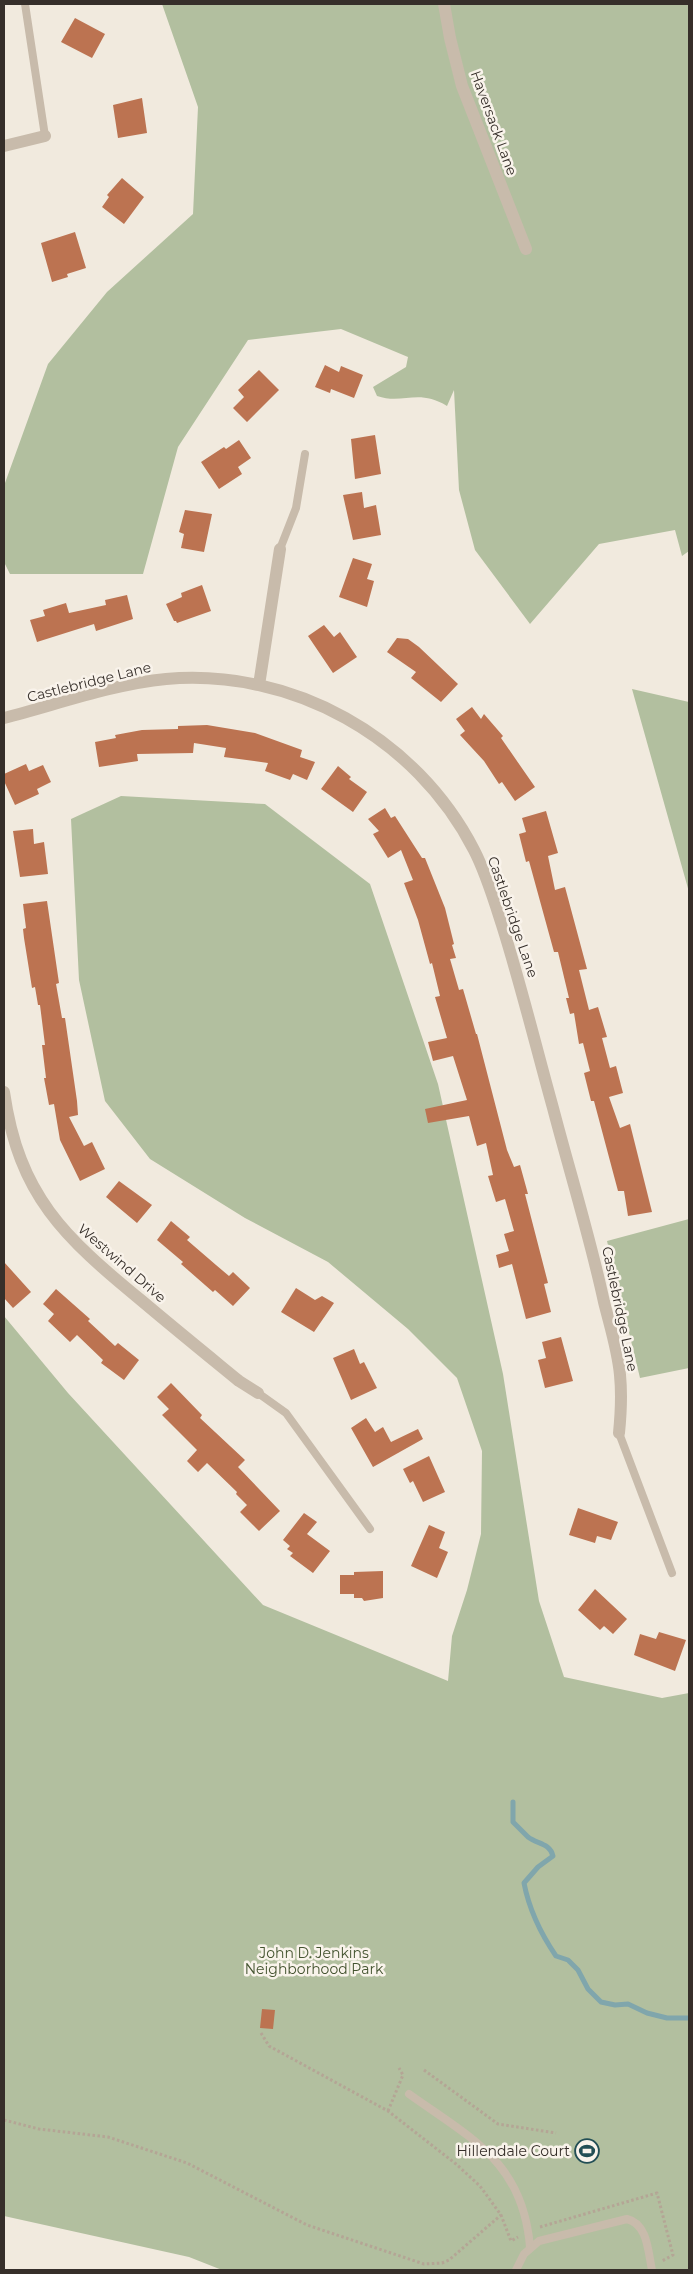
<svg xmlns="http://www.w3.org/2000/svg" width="693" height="2274" viewBox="0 0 693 2274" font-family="Montserrat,sans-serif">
  <rect width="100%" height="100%" fill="#f1eade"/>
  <path fill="#b2bf9f" d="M162,4H689V551L682,556L675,530L599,544L530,624L475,550L459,490L454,390L447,406C418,388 403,405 377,396L373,387L406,367L408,357L341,329L248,340L178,447L143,574H10L4,562L5,483L48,364L107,292L193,214L198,107Z
    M632,689L689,702V892Z
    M121,796L265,804L370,884L438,1084L503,1374L539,1601L564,1677L662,1698L689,1693V2270H222L189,2257L4,2216V1316L68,1393L263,1605L448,1681L452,1636L467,1590L481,1534L482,1451L457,1378L408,1329L328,1262L245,1218L150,1159L105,1101L79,980L71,819Z
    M689,1219V1368L640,1378L607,1241Z"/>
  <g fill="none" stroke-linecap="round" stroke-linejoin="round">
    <path stroke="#80a6ac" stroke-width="5" d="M513,1802V1822C518,1827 523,1832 528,1837C537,1844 550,1843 553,1856L538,1867L524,1883C529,1909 541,1934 556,1956L568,1960L578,1970L588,1989L601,2002L615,2005L628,2004L647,2013L667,2018H689"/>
  </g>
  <path fill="#bc7351" d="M75,18L105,34L92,58L61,42Z
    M142,98L147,133L118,138L113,105Z
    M122,178L144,197L124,224L102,207L109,197L107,195Z
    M75,232L86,268L67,274L68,277L52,282L41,243Z
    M325,365L339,372L341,366L363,375L354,398L331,389L330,393L315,387Z
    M259,370L279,390L247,422L233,408L244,397L238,390Z
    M375,435L381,474L355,479L351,439Z
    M239,440L251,458L238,467L242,474L219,489L201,462L224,447L226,449Z
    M362,492L364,508L376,505L381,535L353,540L343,495Z
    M185,510L212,514L204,552L181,548L184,534L179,532Z
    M353,558L372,564L367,579L374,581L367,607L339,597Z
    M202,585L211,611L177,623L176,621H174L166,604L182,597L181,593Z
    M127,595L133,619L96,631L94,624L37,642L30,620L45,616L43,610L66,603L69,613L106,605L105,600Z
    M324,625L334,637L340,632L357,657L333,673L308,636Z
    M397,638L408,639L419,647L458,684L441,702L411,678L416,672L387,652Z
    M472,707L481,719L484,714L503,736L501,738L535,787L515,801L502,782L499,784L484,761L460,735L465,731L456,719Z
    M207,725L255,733L302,750L300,757L315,762L307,780L293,774L290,780L265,771L268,763L224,757L226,748L194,743L193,753L137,754L138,761L99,767L95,742L116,738L115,735L142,730L178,729V726Z
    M26,764L29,771L43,765L51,782L37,789L39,794L15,805L4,781V774Z
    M338,766L351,777L349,779L367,792L353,812L321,789Z
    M385,808L391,818L395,816L422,858H425L445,908L454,944L452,945L456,958L450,959L459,990L463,989L476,1034H477L507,1150L514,1167L520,1165L528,1194H525L548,1283L544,1284L551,1312L526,1319L512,1264L499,1268L496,1255L509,1251L504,1234L514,1231L505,1199L496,1202L488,1176L493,1175L486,1143L477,1146L469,1116L428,1123L425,1109L467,1100L453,1056L433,1061L428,1042L447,1038L435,997L440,996L432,963L430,964L418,920L404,883L413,880L401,850L388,858L373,834L379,831L368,819Z
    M546,811L558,853L548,856L555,890L565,887L587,969L579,970L589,1010L598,1007L607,1037L602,1038L610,1068L616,1066L623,1093L609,1097L620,1128L630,1124L652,1212L628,1216L624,1191H618L594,1101H591L584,1073L590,1071L583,1043L579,1044L574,1013L570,1014L566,998H569L558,952H554L529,861L526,862L519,834L526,832L522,818Z
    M33,829L34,844L44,842L48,874L20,877L13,831Z
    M47,901L59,983L56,984L62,1018H65L77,1101L78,1115L69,1117L84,1146L92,1142L105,1169L80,1181L60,1140L54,1104L49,1105L44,1078H46L42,1045H45L40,1005H38L35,987L32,988L24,938L23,929L26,928L23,904Z
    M119,1181L152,1205L137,1223L106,1197Z
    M171,1221L190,1237L187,1240L216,1265L229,1276L233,1272L250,1288L233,1306L215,1290L213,1292L181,1264L183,1262L157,1240Z
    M4,1262L31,1292L13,1308L4,1298Z
    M296,1288L315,1300L322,1296L334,1303L314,1332L281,1312Z
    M56,1289L90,1319L88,1321L115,1346L118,1343L139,1360L124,1380L101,1363L103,1360L77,1335L70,1342L48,1321L54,1314L43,1304Z
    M561,1337L573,1381L545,1388L538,1360L546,1358L542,1342Z
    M354,1349L360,1364L364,1362L377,1388L351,1400L333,1358Z
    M171,1383L202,1415L200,1418L245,1460L238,1467L280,1511L259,1531L240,1512L247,1505L236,1494L237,1492L207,1463L198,1472L187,1461L197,1450L162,1415L169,1409L157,1397Z
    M366,1418L375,1432L383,1427L391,1442L418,1429L423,1439L373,1467L351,1428Z
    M429,1456L445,1492L423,1502L413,1481L410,1483L403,1469Z
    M578,1508L618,1522L611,1540L597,1536L595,1543L569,1535Z
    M304,1513L317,1522L307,1534L330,1551L313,1573L290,1556L293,1553L287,1549L290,1546L283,1540Z
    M429,1525L445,1532L439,1548L448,1552L437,1578L411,1566Z
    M383,1571V1598L364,1601L362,1598H354V1594H340V1575H354V1572Z
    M595,1589L627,1619L613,1634L604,1626L600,1630L578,1610Z
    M659,1632L686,1640L675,1671L634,1655L640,1634L656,1639Z
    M262,2009L275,2010L273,2029L260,2028Z"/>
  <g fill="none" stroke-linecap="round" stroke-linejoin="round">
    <path stroke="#b4a595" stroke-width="3" stroke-dasharray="2.5 2.5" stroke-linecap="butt" d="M261,2033L269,2046L388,2111L456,2164L480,2186L501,2215L511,2241L518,2237
      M424,2070L498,2124L556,2133
      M388,2111L403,2075L399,2068
      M4,2120L39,2129L108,2137L187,2163L307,2225L424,2264L442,2263L449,2260L501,2215
      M540,2227L657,2193L673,2255L662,2261"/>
    <path stroke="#c8bbab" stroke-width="8" d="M25,4L45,136
      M280,549L296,508L305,454
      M258,1393L286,1413L370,1529
      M619,1433L672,1573
      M409,2094C472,2139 523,2162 530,2247
      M516,2270L524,2254L539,2241L627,2219C648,2224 648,2252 652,2270"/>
    <path stroke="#c8bbab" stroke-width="12" d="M444,4L450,38L462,86L526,249
      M4,146L45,136
      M259,685L280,549
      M4,718C55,705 113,684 166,679C292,668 416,737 474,850C486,873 494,900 502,925C521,985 536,1047 553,1108C570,1173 590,1237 604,1302C610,1326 618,1351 620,1375C622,1395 621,1413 619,1433
      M4,1092C19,1196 64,1237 142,1301C174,1328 206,1354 239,1381L258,1393"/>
  </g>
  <defs>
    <g id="stadium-ring" transform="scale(1.25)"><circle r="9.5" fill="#f9f3eb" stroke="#224e55" stroke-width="1.5"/><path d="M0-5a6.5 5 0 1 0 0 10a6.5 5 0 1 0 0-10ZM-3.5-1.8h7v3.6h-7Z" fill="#224e55"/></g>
  </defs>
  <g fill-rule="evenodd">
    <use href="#stadium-ring" x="587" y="2151"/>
  </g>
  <g text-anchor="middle" stroke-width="5" stroke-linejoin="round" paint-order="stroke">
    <g font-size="14" fill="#362f2a" stroke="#f9f3eb">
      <text transform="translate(494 123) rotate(70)" y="5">Haversack Lane</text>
      <text transform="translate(89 682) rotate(-14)" y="5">Castlebridge Lane</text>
      <text transform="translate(513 917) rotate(71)" y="5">Castlebridge Lane</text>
      <text transform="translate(122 1263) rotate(41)" y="5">Westwind Drive</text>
      <text transform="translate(620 1309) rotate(78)" y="5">Castlebridge Lane</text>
    </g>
    <g font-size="14" fill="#43532f" stroke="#f9f3eb">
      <text x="314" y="1958">John D. Jenkins<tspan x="314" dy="16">Neighborhood Park</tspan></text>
    </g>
    <g font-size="14" fill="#362f2a" stroke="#f9f3eb" text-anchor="end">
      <text x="570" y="2156">Hillendale Court</text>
    </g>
  </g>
  <rect width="693" height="2274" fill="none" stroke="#362f2a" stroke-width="10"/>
</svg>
